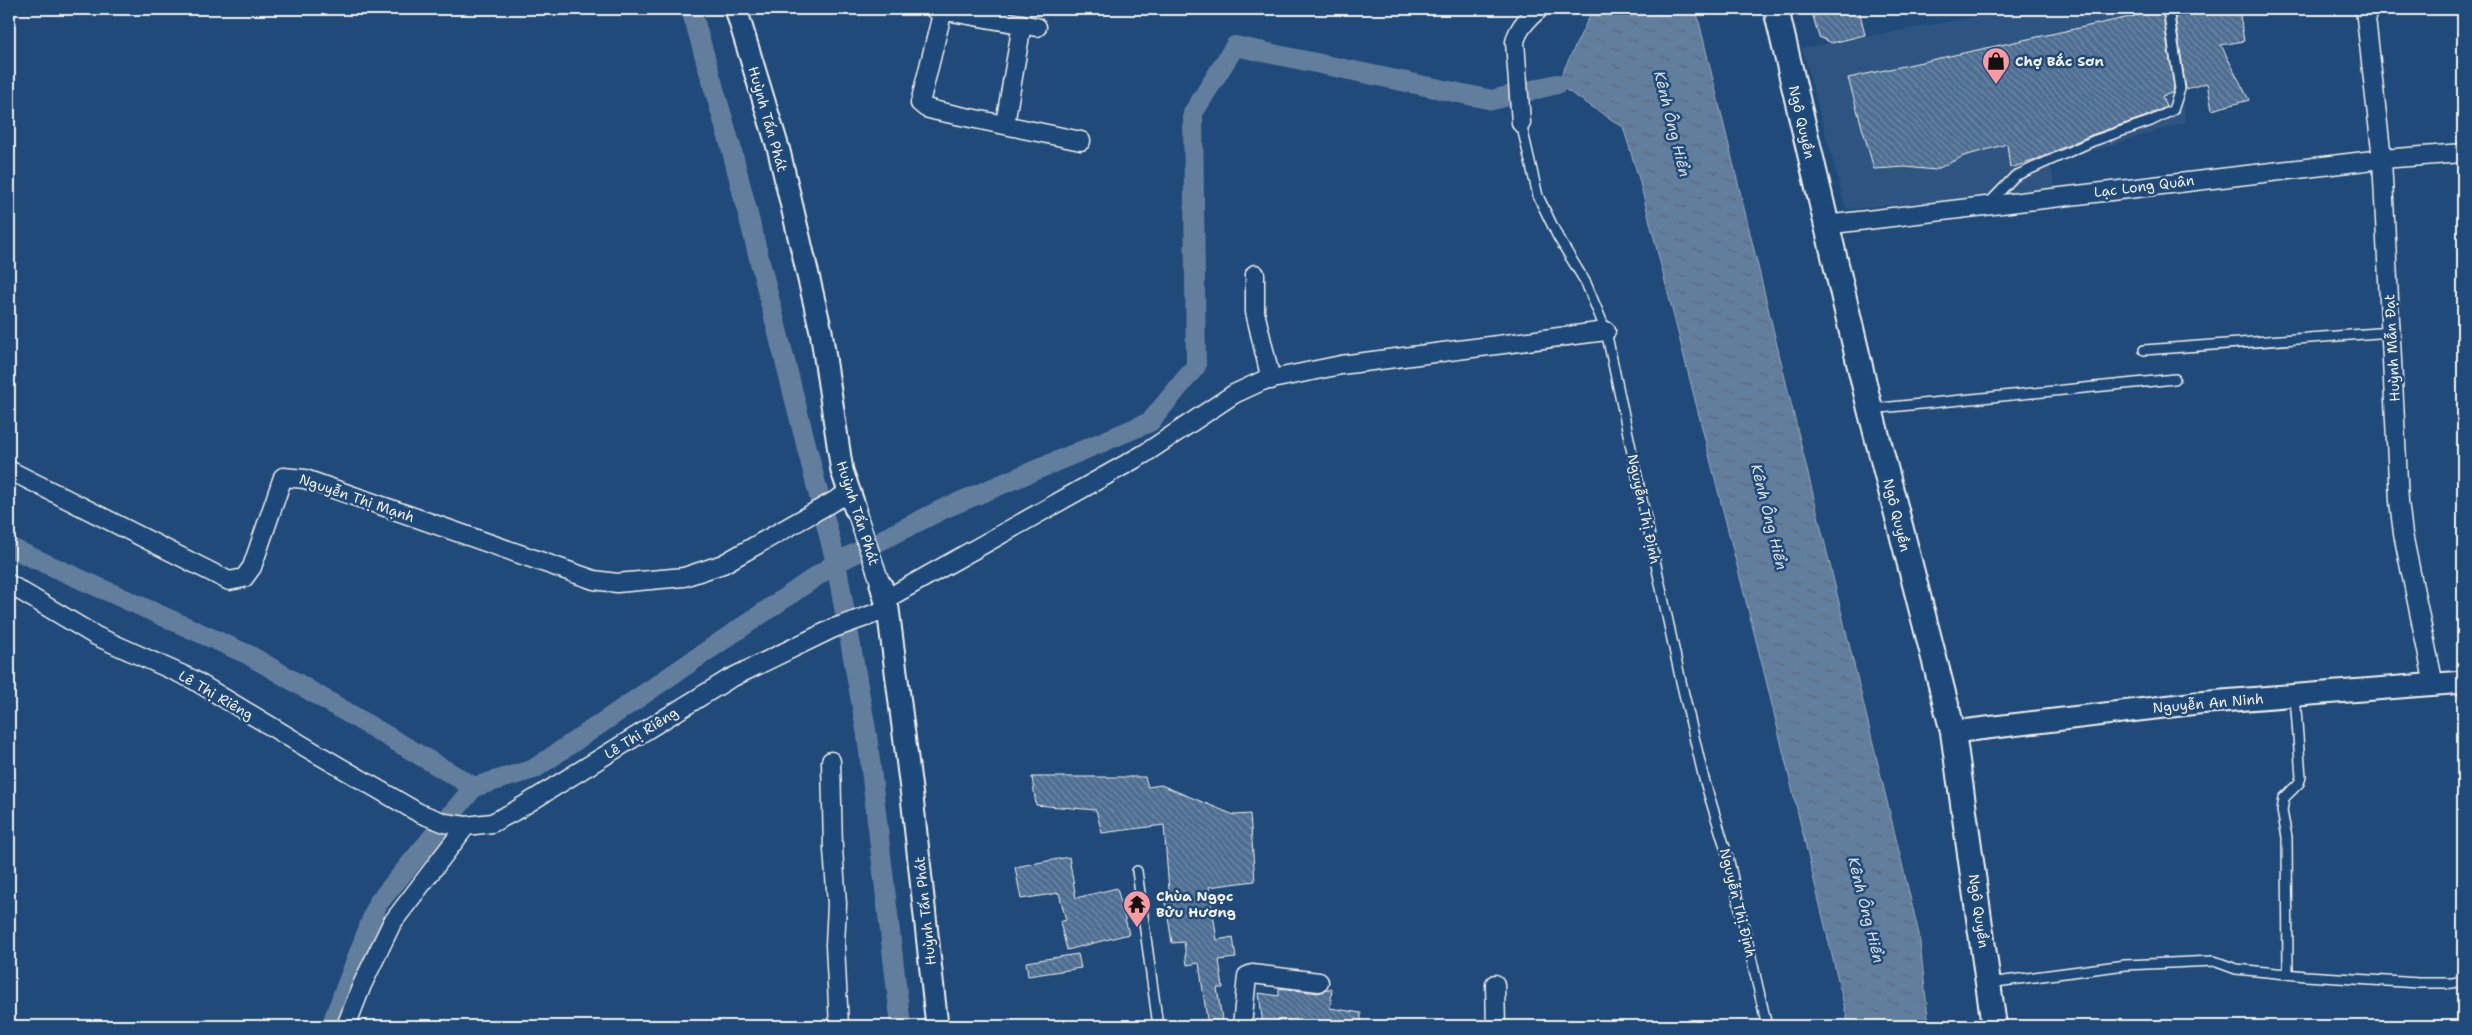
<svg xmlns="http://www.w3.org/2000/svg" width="2472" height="1035" viewBox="0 0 2472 1035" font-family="'Shantell Sans',sans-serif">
  <defs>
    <pattern id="water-ripples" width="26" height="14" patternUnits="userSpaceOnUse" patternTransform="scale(1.25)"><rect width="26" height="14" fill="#627e9d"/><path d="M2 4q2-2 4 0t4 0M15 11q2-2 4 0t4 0" fill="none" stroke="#58687a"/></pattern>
    <pattern id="building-back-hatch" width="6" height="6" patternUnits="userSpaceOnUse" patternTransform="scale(1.25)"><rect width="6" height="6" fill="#4d6e92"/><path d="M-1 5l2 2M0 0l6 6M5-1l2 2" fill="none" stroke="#708aa6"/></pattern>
  </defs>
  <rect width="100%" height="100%" fill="#1f4a7a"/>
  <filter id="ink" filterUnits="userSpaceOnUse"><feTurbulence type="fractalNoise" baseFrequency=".02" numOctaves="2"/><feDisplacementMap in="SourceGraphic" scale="10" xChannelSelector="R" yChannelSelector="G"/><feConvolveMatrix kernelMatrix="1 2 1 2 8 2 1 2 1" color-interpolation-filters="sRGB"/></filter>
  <g filter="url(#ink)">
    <path fill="#2d5581" d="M2019,9H2167L2186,122L2050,164L2056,191L1846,209L1802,48Z"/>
    <path fill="url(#water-ripples)" stroke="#9cacbb" d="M1593,9H1696L1919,934L1929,1026H1849L1765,676L1639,179L1623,127L1557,84Z"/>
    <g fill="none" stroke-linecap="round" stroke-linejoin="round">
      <path stroke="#627e9d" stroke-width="20" d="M691,9L731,147L836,563L867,735L901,1026
        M9,547L249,655L474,787L534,769L836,563L943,509L1150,422L1196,366L1193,113L1235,46L1492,100L1557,84
        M331,1026L378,903L474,787"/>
    </g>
    <path fill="url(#building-back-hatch)" stroke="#f4f1e8" d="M1811,9H1859L1865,35L1832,43L1819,37Z
      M2137,9H2162L2174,88L2172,93L2162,96L2166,107L2144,117L2091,135L2033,161L2010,168L2007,144L1964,156L1935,170L1905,167L1874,169L1848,78L2139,15Z
      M2174,9H2239L2244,41L2221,45L2249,100L2212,110L2207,83L2186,89Z
      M1032,777H1145L1148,787L1161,785L1234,815L1250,814L1255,881L1209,887L1217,940L1233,937L1236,958L1219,960L1223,988H1217L1223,1026H1208L1199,963L1187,965L1184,942L1172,943L1164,892L1169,891L1164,825L1102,833L1096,810L1036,805Z
      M1069,857L1076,898L1117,888L1129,934L1067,950L1060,922L1066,920L1059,893L1021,899L1015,867Z
      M1078,954L1081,968L1028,976L1026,962Z
      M1279,988L1318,993L1332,989L1330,1008L1361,1013V1026H1263L1259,993L1279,996Z"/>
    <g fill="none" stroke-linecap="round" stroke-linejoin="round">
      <g stroke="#f4f1e8" stroke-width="12">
        <path id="service" d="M1521,123L1538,196L1558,237L1586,283L1606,331L1680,677L1704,779L1728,857L1767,1026
          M1989,203L2015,176L2093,141L2151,121L2173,110L2180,89L2168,9
          M2144,350L2392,332
          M1870,409L2175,379
          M1137,871L1158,1026
          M2288,974L2287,837L2282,811L2284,798L2299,783L2301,777L2295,696
          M1989,983L2125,965L2214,961L2236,969L2306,976L2419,983H2453L2463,980"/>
      </g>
      <g stroke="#f4f1e8" stroke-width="21">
        <path id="minor" d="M934,9L1037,27
          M2365,9L2382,159L2399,501L2403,534L2434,685
          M943,10L920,103L926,108L937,111L1081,141
          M1521,123L1515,42C1518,28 1528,18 1539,9
          M1005,124L1022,24
          M1825,225L2382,159L2463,153
          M1255,274V312L1271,380
          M9,470L229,581L244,578L252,567L283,477L305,479L594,580L617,583L684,577L723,564L850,492
          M855,508L881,585
          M9,584L96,636L192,679L307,748L419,813L445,823L466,826L492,823L515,811L729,679L834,628L888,609
          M886,599L1144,454L1234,394L1262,381L1341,365L1606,331
          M831,761L833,849L837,904L835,945L839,1026
          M1495,984L1496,1026
          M346,1026L362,985L392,923L466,826
          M1242,1026L1247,976L1252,974L1319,982"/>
      </g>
      <g stroke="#f4f1e8" stroke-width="25">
        <path id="tertiary" d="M736,9L779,151L821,331L842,471L855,508
          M881,585L888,609L912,797L937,1026
          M1953,732L2197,703L2463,682"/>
      </g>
      <g stroke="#f4f1e8" stroke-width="28">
        <path id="secondary" d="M1776,9L1870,409L1953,732L1994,1026"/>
      </g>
      <use href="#service" stroke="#1f4a7a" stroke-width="9"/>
      <use href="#minor" stroke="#1f4a7a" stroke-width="18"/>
      <use href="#tertiary" stroke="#1f4a7a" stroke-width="21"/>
      <use href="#secondary" stroke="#1f4a7a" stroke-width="24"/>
    </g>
  </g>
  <defs>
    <g id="shop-pin" transform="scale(1.4375)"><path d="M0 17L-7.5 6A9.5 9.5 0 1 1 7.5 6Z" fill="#ff9aa2" stroke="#1f4a7a"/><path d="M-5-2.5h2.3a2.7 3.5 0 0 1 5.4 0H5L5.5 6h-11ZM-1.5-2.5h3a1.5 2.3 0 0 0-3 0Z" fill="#111"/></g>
    <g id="temple-pin" transform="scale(1.4375)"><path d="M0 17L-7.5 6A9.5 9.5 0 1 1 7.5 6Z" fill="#ff9aa2" stroke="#1f4a7a"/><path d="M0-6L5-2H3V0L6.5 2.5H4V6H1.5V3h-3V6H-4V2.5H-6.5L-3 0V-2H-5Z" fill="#111"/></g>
  </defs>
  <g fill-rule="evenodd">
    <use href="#shop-pin" x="1996" y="61"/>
    <use href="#temple-pin" x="1137" y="904"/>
  </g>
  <g text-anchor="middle" stroke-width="5" stroke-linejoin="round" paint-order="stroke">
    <g font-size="14" font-weight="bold" fill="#f4f1e8" stroke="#1f4a7a" text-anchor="start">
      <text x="2015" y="66">Chợ Bắc Sơn</text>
      <text x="1156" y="901">Chùa Ngọc<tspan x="1156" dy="16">Bửu Hương</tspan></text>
    </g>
    <g font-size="14" fill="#f4f1e8" stroke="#1f4a7a">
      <text transform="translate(768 119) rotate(74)" y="5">Huỳnh Tấn Phát</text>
      <text transform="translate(1802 122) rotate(77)" y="5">Ngô Quyền</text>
      <text transform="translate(2144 186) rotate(-7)" y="5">Lạc Long Quân</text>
      <text transform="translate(2392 348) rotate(-93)" y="5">Huỳnh Mẫn Đạt</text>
      <text transform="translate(357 498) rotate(19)" y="5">Nguyễn Thị Mạnh</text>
      <text transform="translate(1644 509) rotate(78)" y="5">Nguyễn Thị Định</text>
      <text transform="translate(858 513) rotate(72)" y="5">Huỳnh Tấn Phát</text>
      <text transform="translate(1897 515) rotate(76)" y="5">Ngô Quyền</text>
      <text transform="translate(216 695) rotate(30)" y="5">Lê Thị Riêng</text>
      <text transform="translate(2208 703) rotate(-5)" y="5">Nguyễn An Ninh</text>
      <text transform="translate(641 733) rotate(-32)" y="5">Lê Thị Riêng</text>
      <text transform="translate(1738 903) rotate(76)" y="5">Nguyễn Thị Định</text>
      <text transform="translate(925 911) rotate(-96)" y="5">Huỳnh Tấn Phát</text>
      <text transform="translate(1979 911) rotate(82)" y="5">Ngô Quyền</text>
    </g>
    <g font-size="15" font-style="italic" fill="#dee0dd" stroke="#1f4a7a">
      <text transform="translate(1672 124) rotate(76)" y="5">Kênh Ông Hiển</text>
      <text transform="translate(1769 517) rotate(76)" y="5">Kênh Ông Hiển</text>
      <text transform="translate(1866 910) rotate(76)" y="5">Kênh Ông Hiển</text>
    </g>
  </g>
  <rect width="2472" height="1035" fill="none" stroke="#1f4a7a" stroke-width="30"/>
  <rect x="15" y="15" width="2442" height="1005" fill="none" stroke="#f4f1e8" stroke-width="2" filter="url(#ink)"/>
</svg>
